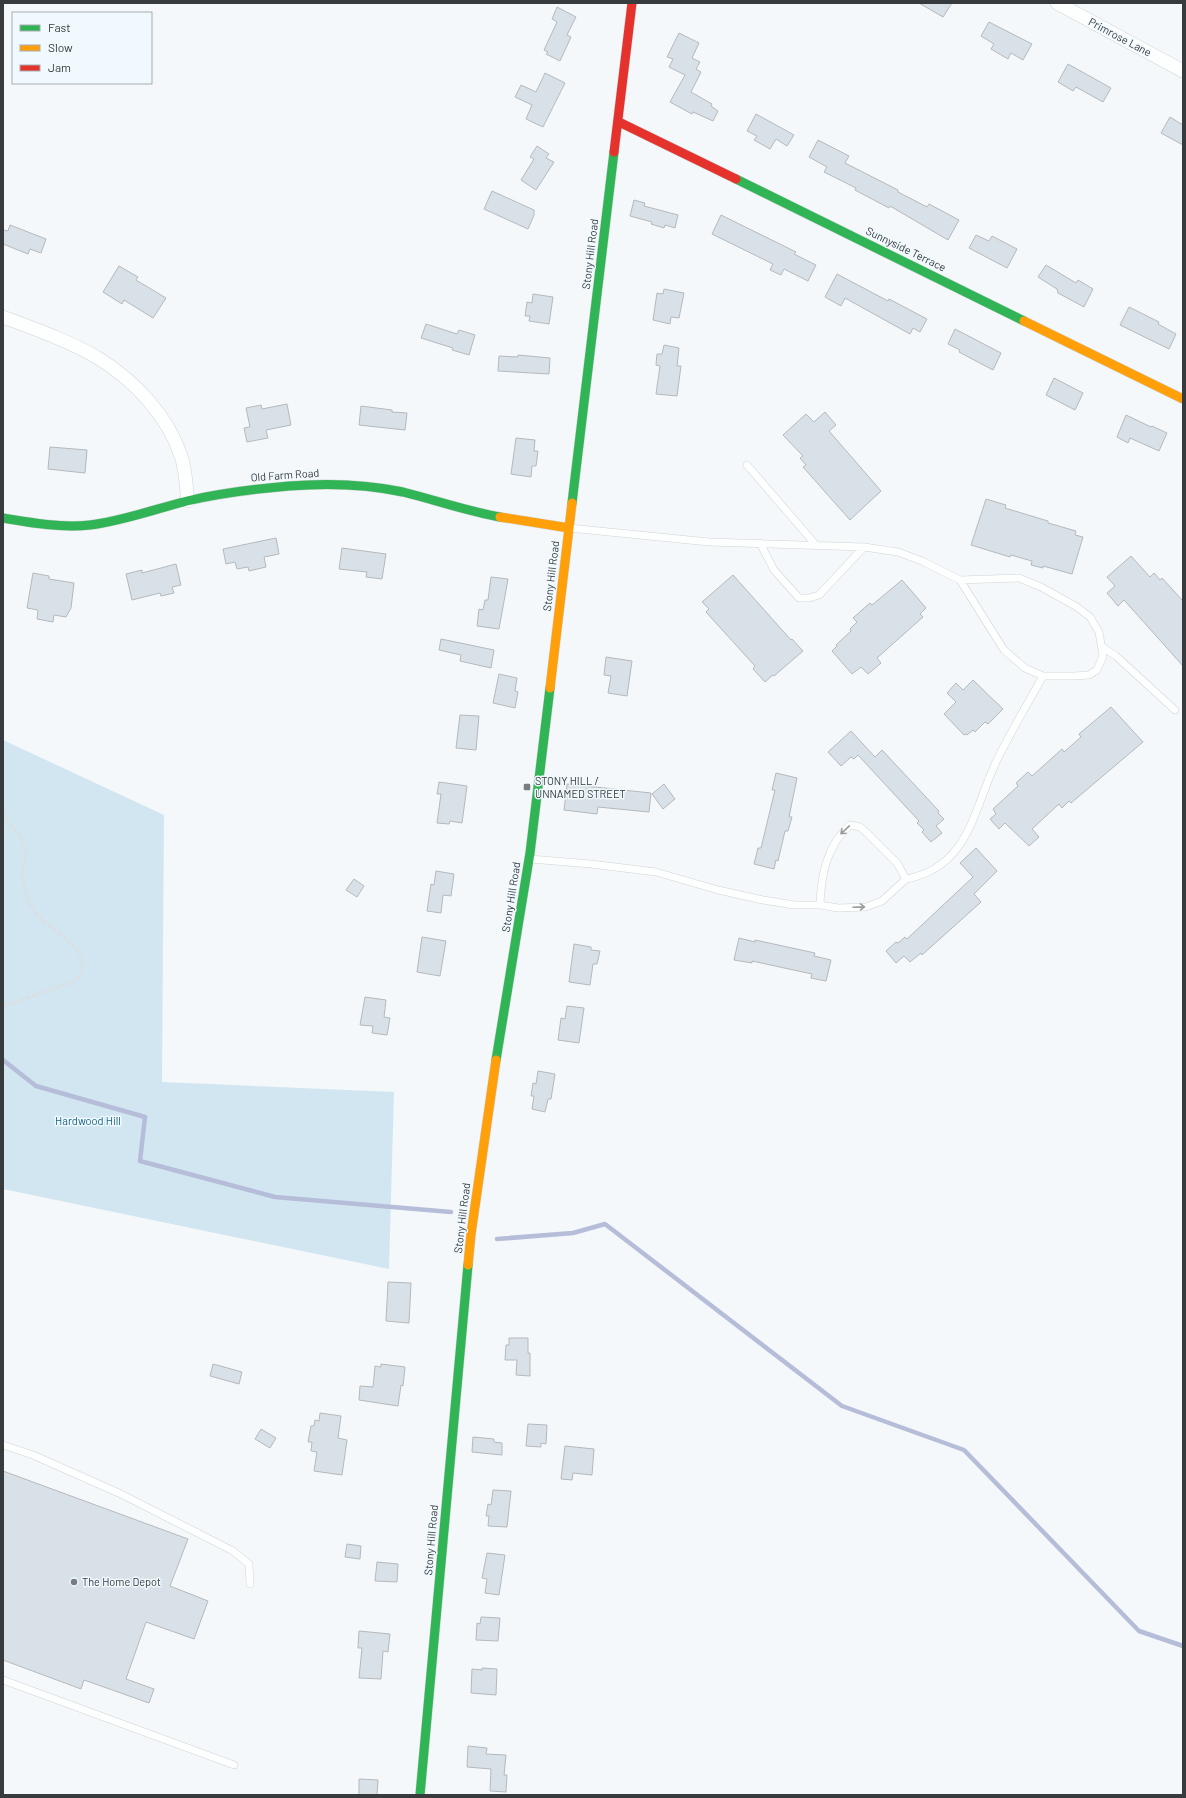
<svg xmlns="http://www.w3.org/2000/svg" width="1186" height="1798" viewBox="0 0 1186 1798" font-family="Barlow,sans-serif">
  <rect width="100%" height="100%" fill="#f4f8fa"/>
  <path fill="#d1e6f1" d="M3,740L164,815L162,1082L394,1092L389,1269L3,1189Z"/>
  <g fill="none" stroke-linecap="round" stroke-linejoin="round">
    <path stroke="#b5bdd9" stroke-width="4.5" d="M3,1060L36,1086L145,1117L140,1161L275,1197L451,1212
      M497,1239L573,1233L605,1224L842,1406L964,1450L1139,1631L1183,1646"/>
  </g>
  <path fill="#d9e1e8" stroke="#b6b9bb" d="M919,3H952L943,17Z
    M557,7L576,17L567,35L571,37L560,61L546,54L548,52L544,50L557,22L552,19Z
    M989,22L1032,44L1023,60L1011,53L1008,59L991,49L994,44L981,36Z
    M679,33L699,43L692,58L700,62L696,69L701,72L691,92L712,104L711,106L718,111L713,121L693,112L692,114L670,102L685,75L669,67L673,59L667,57Z
    M1068,64L1111,88L1103,102L1076,87L1073,91L1058,82Z
    M545,73L565,83L543,127L526,119L532,105L515,97L521,85L536,92Z
    M756,114L794,135L787,146L776,139L770,149L754,140L757,136L747,131Z
    M1170,117L1183,125V145L1161,133Z
    M818,140L849,156L845,163L898,190V192L927,207L929,204L959,220L948,240L890,206L889,208L855,190L856,188L824,172L827,167L809,157Z
    M537,146L549,154L546,158L554,162L536,190L521,180L534,159L530,157Z
    M492,191L534,210V215L528,229L484,209Z
    M634,200L645,203L644,206L678,215L675,228L665,225L664,228L651,224L652,222L630,216Z
    M721,215L796,252L794,254L816,265L808,281L784,269L781,275L770,270L773,264L712,234Z
    M10,225L46,239L41,253L30,249L28,254L3,244V230L8,231Z
    M976,235L989,241L992,236L1017,249L1007,268L969,248Z
    M1046,265L1076,283L1078,280L1093,289L1084,307L1058,293L1057,289L1038,277Z
    M119,266L138,277L136,280L166,298L153,318L124,300L122,304L103,292Z
    M837,274L888,301L889,299L927,319L920,332L913,328L910,334L845,298L841,306L825,297Z
    M664,289L684,293L679,318L671,317L670,324L653,320L657,293L663,294Z
    M533,294L553,297L549,324L529,321L530,316H525L527,302L532,303Z
    M1129,307L1159,322L1158,324L1176,334L1169,349L1120,325Z
    M426,324L457,334L459,330L475,335L469,355L452,350L453,348L421,338Z
    M955,329L1001,353L993,370L959,352L960,350L948,344Z
    M664,345L679,348L677,366H681L677,396L656,394L660,366L656,365L657,354H662Z
    M518,355L550,358L549,374L498,371L499,356L518,357Z
    M1054,378L1083,393L1075,410L1046,395Z
    M287,404L291,425L266,430L268,438L247,442L244,428L250,427L246,408L261,405L262,409Z
    M361,406L392,410V412L407,413L405,430L359,425Z
    M825,412L836,425L829,431L881,491L850,520L803,467L806,465L800,458L803,456L783,435L806,414L814,422Z
    M1126,415L1151,427L1152,426L1167,433L1159,451L1130,438L1128,443L1117,437Z
    M516,438L535,440L534,451H538L536,466H532L531,477L511,474Z
    M50,447L87,450L85,473L48,469Z
    M986,499L1006,505L1005,508L1048,521V523L1076,531L1075,535L1083,537L1072,574L1043,566V568L1031,565L1032,561L1011,555L1010,557L971,545Z
    M276,538L279,554L264,557L266,567L249,571L248,567L237,569L235,562L226,564L223,549Z
    M342,548L386,554L382,579L366,577L367,572L339,569Z
    M1131,556L1150,577L1154,573L1160,580L1162,578L1183,601V666L1124,600L1118,606L1107,593L1115,586L1107,577Z
    M176,564L181,585L172,587L174,593L161,596L160,593L132,600L126,574L142,570V573Z
    M33,573L49,576V579L74,583L71,608L66,617L54,615L53,622L37,619L38,610L27,608Z
    M733,575L791,640L792,639L803,651L774,676L773,675L765,682L753,669L755,666L706,612L709,609L702,602Z
    M491,577L508,579L499,629L477,626L479,609L483,610L485,600H488Z
    M902,580L926,608L920,614L923,617L877,658L881,663L868,674L861,667L852,674L832,651L837,646L836,645L851,631L850,629L857,622L853,618L870,603L872,605Z
    M441,639L494,650L491,668L460,661L461,655L439,650Z
    M606,657L632,661L627,696L608,693L611,676L604,675Z
    M499,674L517,678L515,691L518,692L515,708L493,703Z
    M973,680L1003,709L988,724L985,722L975,732L973,730L967,735L966,734L964,735L944,714L956,702L947,693L956,683L963,690Z
    M1111,707L1143,742L1071,803L1069,801L1062,808L1059,804L1032,829L1039,837L1029,846L1005,823L999,829L990,819L996,814L993,809L1018,786L1016,783L1028,772L1032,776L1062,749L1064,752L1081,737L1079,734Z
    M460,715L479,716L476,750L456,748Z
    M851,731L875,757L882,750L939,811L938,813L944,819L936,826L942,833L931,842L922,832L924,830L917,823L919,821L858,755L854,759L851,757L841,766L828,752Z
    M776,773L797,778L789,817H792L788,831H785L778,861L776,860L774,869L754,864L758,848H761L775,790H772Z
    M439,782L467,786L462,823L450,821L449,824L437,823L441,794H437Z
    M567,784L651,793L649,812L598,807L597,814L564,810Z
    M664,784L675,799L663,809L652,794Z
    M976,848L997,871L974,894L981,902L922,955L921,953L910,962L904,956L896,963L886,951L896,942L898,943L905,937L907,939L973,877L960,863Z
    M436,871L454,874L451,896L443,895L441,913L427,911L431,884L434,885Z
    M354,879L364,886L357,897L346,890Z
    M422,937L446,941L440,976L417,972Z
    M739,938L755,942V940L815,953L814,956L831,960L826,981L811,978L812,974L752,961V963L734,960Z
    M574,944L591,947V950L600,951L597,964H593L590,985L569,982Z
    M365,997L386,1000L384,1017L390,1018L387,1035L372,1033L373,1026L360,1025Z
    M567,1006L584,1008L579,1043L558,1040L561,1018L565,1019Z
    M538,1071L555,1074L551,1099H548L545,1112L532,1109L534,1096H531L533,1083L536,1084Z
    M388,1282L411,1283L409,1323L386,1321Z
    M509,1338H528V1353H530V1376L516,1375L517,1360H505L506,1345H509Z
    M213,1364L242,1372L239,1384L210,1376Z
    M381,1364L405,1367L403,1386L401,1385L398,1406L359,1400L360,1386L373,1387L375,1366L381,1367Z
    M320,1413L341,1416L338,1438L347,1440L342,1475L314,1471L317,1452L311,1451L312,1442H308L311,1426H314L315,1420L319,1421Z
    M528,1424L547,1425L546,1444L541,1443V1447L526,1446Z
    M261,1429L276,1438L270,1448L255,1439Z
    M473,1437L494,1439V1442L502,1443V1455L472,1452Z
    M565,1446L594,1449L592,1475L573,1473L572,1480L561,1479Z
    M3,1471L188,1539L170,1586L208,1601L194,1639L146,1622L126,1679L154,1689L149,1703L84,1680L81,1689L3,1660Z
    M493,1490L511,1491L507,1527L488,1526L489,1516H486L488,1504L491,1505Z
    M347,1544L361,1546L360,1559L345,1557Z
    M487,1553L505,1555L499,1595L485,1593L487,1579L482,1578Z
    M377,1562L398,1564L397,1582L375,1581Z
    M481,1617L500,1618L498,1641L476,1640L477,1623L480,1624Z
    M359,1631L390,1634L388,1652L383,1651L381,1679L359,1678L362,1648H358Z
    M482,1668L497,1669L496,1695L471,1693L472,1669L482,1670Z
    M468,1746L487,1748L486,1754L506,1755L504,1775H507L506,1792L490,1791L491,1769L467,1767Z
    M359,1779L378,1780L377,1795H359Z"/>
  <g fill="none" stroke-linecap="round" stroke-linejoin="round">
    <g stroke="#d1d4d6" stroke-width="8">
      <path id="lane" d="M747,465L816,545
        M569,528L709,542L864,547L898,552L922,561L960,580L1004,650L1025,668L1043,676H1074L1089,675L1097,670L1103,656L1099,632L1090,617L1077,607L1041,587L1019,578L960,580
        M760,543L774,570L799,598H809L819,595L864,547
        M1102,647L1116,656L1175,710
        M530,859L591,864L656,872L718,890L763,900L794,905H820L838,908L866,907L882,901L906,879L897,863L865,831L860,827L850,825C827,845 821,875 820,905
        M906,879C969,867 973,811 996,762C1010,733 1027,705 1043,676
        M3,1445L33,1455L121,1494L233,1551L249,1564L250,1584
        M3,1680L234,1765"/>
    </g>
    <g stroke="#d1d4d6" stroke-width="14">
      <path id="street" d="M1057,3L1183,71
        M3,317C35,329 69,341 98,358C134,380 168,416 181,456C186,470 186,487 188,501"/>
    </g>
    <g stroke="#d1d4d6" stroke-width="10">
      <path id="fast" d="M736,179L1024,321
        M572,503L614,152
        M3,518C32,523 61,528 90,525C123,521 155,509 187,501C221,493 254,489 289,486C327,483 365,484 403,492C435,500 467,511 500,517
        M496,1060L530,853L550,688
        M420,1795L468,1265"/>
    </g>
    <g stroke="#d1d4d6" stroke-width="10">
      <path id="slow" d="M1024,321L1183,399
        M500,517L569,528
        M550,688L572,503
        M468,1265L471,1234L496,1060"/>
    </g>
    <g stroke="#d1d4d6" stroke-width="10">
      <path id="jam" d="M619,122L736,179
        M614,152L632,3"/>
    </g>
    <path stroke="#dddee0" stroke-width="2.5" stroke-dasharray="4 2" stroke-linecap="butt" d="M3,814C9,822 22,838 25,848C27,856 22,867 22,875C23,884 28,900 32,908C42,927 92,946 81,973C80,976 75,979 73,982L3,1006"/>
    <use href="#lane" stroke="#fdfefe" stroke-width="7"/>
    <use href="#street" stroke="#fdfefe" stroke-width="13"/>
    <use href="#fast" stroke="#30b455" stroke-width="9"/>
    <use href="#slow" stroke="#ff9f0a" stroke-width="9"/>
    <use href="#jam" stroke="#e5322d" stroke-width="9"/>
  </g>
  <defs><path id="oneway-shaft" d="M-6 0H5M1.5-3L5.5 0L1.5 3" fill="none" stroke-width="1.6" stroke-linecap="round" stroke-linejoin="round"/></defs>
  <g stroke="#9a9c9e">
    <use href="#oneway-shaft" transform="translate(845 830) rotate(137)"/>
    <use href="#oneway-shaft" transform="translate(859 907) rotate(-2)"/>
  </g>
  <g fill="#7a7d7f" stroke="#f0f9fe" stroke-width="1.5">
    <rect x="523" y="783" width="8" height="8" rx="2"/>
    <circle cx="74" cy="1582" r="4"/>
  </g>
  <g text-anchor="middle" stroke-width="3" stroke-linejoin="round" paint-order="stroke">
    <g font-size="11" fill="#383b3d" stroke="#f0f9fe">
      <text transform="translate(1120 37) rotate(28)" y="4">Primrose Lane</text>
      <text transform="translate(906 249) rotate(26)" y="4">Sunnyside Terrace</text>
      <text transform="translate(590 254) rotate(-83)" y="4">Stony Hill Road</text>
      <text transform="translate(285 475) rotate(-4)" y="4">Old Farm Road</text>
      <text transform="translate(551 576) rotate(-83)" y="4">Stony Hill Road</text>
      <text transform="translate(511 897) rotate(-81)" y="4">Stony Hill Road</text>
      <text transform="translate(462 1218) rotate(-83)" y="4">Stony Hill Road</text>
      <text transform="translate(431 1540) rotate(-85)" y="4">Stony Hill Road</text>
    </g>
    <g font-size="11" fill="#383b3d" stroke="#f0f9fe" text-anchor="start">
      <text x="535" y="785">STONY HILL /<tspan x="535" dy="13">UNNAMED STREET</tspan></text>
      <text x="82" y="1586">The Home Depot</text>
    </g>
    <g font-size="11" fill="#125f80" stroke="#f0f9fe">
      <text x="88" y="1125">Hardwood Hill</text>
    </g>
  </g>
  <rect width="1186" height="1798" fill="none" stroke="#383b3d" stroke-width="8"/>
  <rect x="12" y="12" width="140" height="72" fill="#f0f9fe" stroke="#a6adb1"/>
  <rect x="20" y="25" width="20" height="6" fill="#30b455" stroke="#a6adb1"/>
  <text x="48" y="32" font-size="12" fill="#383b3d">Fast</text>
  <rect x="20" y="45" width="20" height="6" fill="#ff9f0a" stroke="#a6adb1"/>
  <text x="48" y="52" font-size="12" fill="#383b3d">Slow</text>
  <rect x="20" y="65" width="20" height="6" fill="#e5322d" stroke="#a6adb1"/>
  <text x="48" y="72" font-size="12" fill="#383b3d">Jam</text>
</svg>
